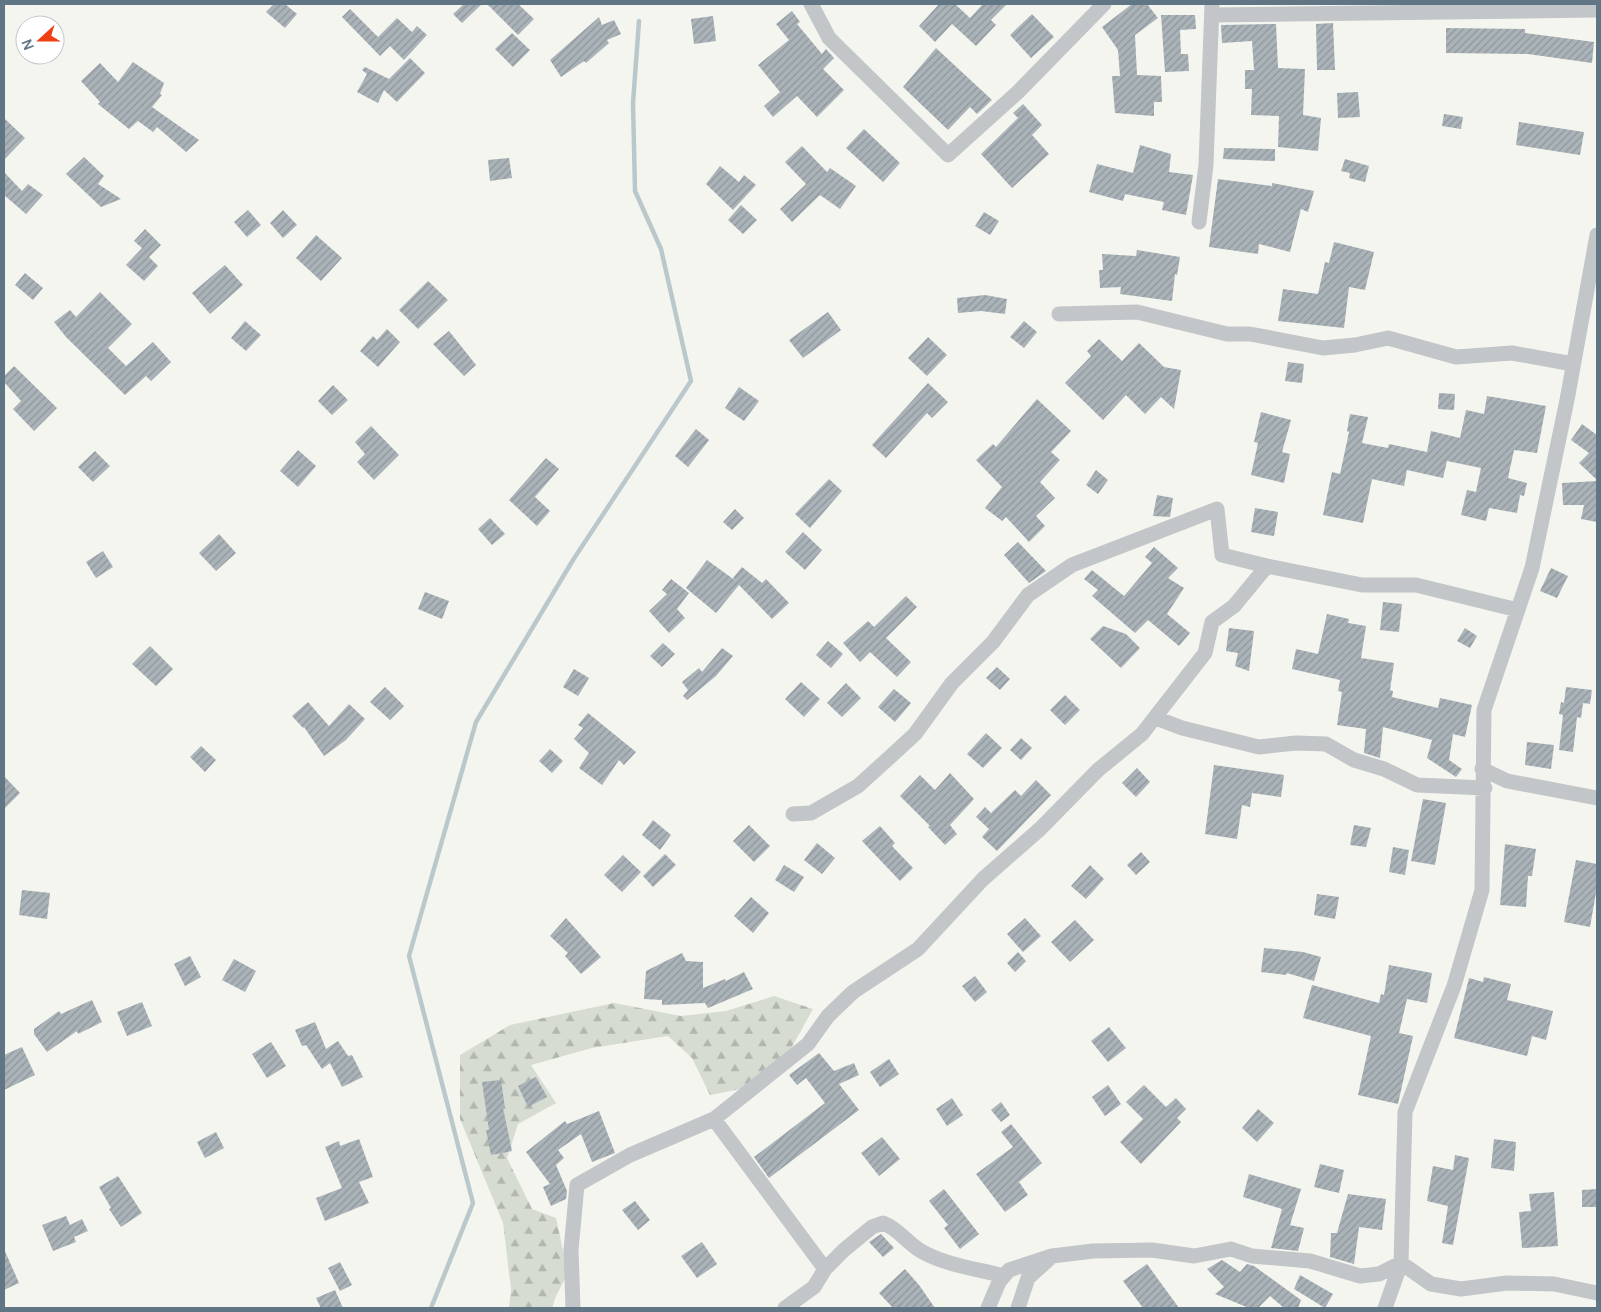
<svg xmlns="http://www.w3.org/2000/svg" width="1601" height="1312" viewBox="0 0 1601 1312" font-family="Manrope,sans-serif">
  <defs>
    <pattern id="forest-firs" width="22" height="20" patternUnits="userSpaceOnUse" patternTransform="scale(1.25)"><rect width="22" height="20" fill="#d6dcd1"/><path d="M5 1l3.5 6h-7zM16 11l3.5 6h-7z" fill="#b1b7af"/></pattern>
    <pattern id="building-hatch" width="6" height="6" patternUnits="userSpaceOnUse" patternTransform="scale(1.25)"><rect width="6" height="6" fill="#aab3b8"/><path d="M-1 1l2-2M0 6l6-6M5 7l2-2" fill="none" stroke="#8e969b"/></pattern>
  </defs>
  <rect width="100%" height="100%" fill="#f5f5f0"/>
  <path fill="url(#forest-firs)" d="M774,996L813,1009L789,1052L741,1089L710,1095L692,1058L668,1036L592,1048L531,1065L556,1103L518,1124L507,1158L532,1209L556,1218L568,1273L556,1296L552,1308H509L511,1289L503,1223L460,1119V1055L510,1025L614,1003L681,1016L726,1011Z"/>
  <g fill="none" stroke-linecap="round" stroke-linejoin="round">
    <path stroke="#bac8cc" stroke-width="4.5" d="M431,1308L473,1203L409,956L476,722L573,560L691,381L661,249L635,191L633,103L639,21"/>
  </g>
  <path fill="url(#building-hatch)" d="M274,4H285L297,14L285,28L266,12Z
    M464,4H482L462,23L453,14Z
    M487,4H518L534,19L518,35Z
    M939,4H955L970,18L983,4H1007L991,20L996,25L976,46L952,24L935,42L919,26Z
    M1132,4H1147L1158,18L1135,35L1137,75L1161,76L1162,102H1154V116L1115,113L1112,76H1120L1118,50L1102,27Z
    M350,9L378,37L397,18L412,32L417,26L427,35L404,60L390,46L380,56L342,17Z
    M792,11L800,22L797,24L822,54L826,49L834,58L823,69L844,90L817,117L797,96L773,117L764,106L780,92L758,65L789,40L776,24Z
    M1032,14L1054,37L1031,58L1010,35Z
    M1161,15H1195L1196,29L1180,30L1181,54H1188L1189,71L1165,72Z
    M713,16L716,41L694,44L691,19Z
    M599,17L602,25L614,20L621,34L607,40L609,43L586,63L584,61L561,77L550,60Z
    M1333,23L1335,70H1317L1316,24Z
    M1276,24L1278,68L1305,69L1303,115L1321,118L1318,151L1278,147L1279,116L1251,115L1252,89H1245V70H1254L1252,41L1222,43L1221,25Z
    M1446,28L1525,29V33L1594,42L1592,63L1528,54L1446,53Z
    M512,33L530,50L513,67L495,49Z
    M936,48L992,100L977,114L970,107L948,130L903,87Z
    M410,58L425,73L397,102L384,90L378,103L357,92L367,74L362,70L365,67L389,79Z
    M133,62L164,83L160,94L162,95L152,107L199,140L186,152L157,127L153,132L138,121L129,129L98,104L100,102L81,81L100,63L118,82Z
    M1358,92L1360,117L1338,118L1337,93Z
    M1023,104L1042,125L1032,135L1049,154L1012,188L981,154L1018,118L1013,113Z
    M1444,114L1463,117L1461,129L1442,126Z
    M4,118L25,138L4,160Z
    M1519,122L1584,132L1580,155L1516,145Z
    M864,129L900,163L883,182L846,148Z
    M1140,145L1171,154L1169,172L1193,175L1186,215L1162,210L1164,202L1125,194L1123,201L1089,192L1097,164L1133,173Z
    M802,146L827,172L830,168L856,186L840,209L820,195L792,222L780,209L806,184L785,162Z
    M1224,148L1275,149V161L1223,159Z
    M84,157L104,176L98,184L121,199L101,207L66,174Z
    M509,158L512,178L490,181L488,160Z
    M1345,159L1369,166L1365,182L1349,178L1350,173L1341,171Z
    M720,166L739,182L744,175L756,185L733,210L706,184Z
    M4,172L22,191L28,184L43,195L26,214L4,195Z
    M1218,179L1272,186V183L1314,191L1308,212L1301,209L1290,252L1259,244L1258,254L1209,247Z
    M741,205L757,220L743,234L728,220Z
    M248,210L261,225L247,237L234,222Z
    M283,210L297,225L283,238L270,223Z
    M984,212L999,221L990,235L975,226Z
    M145,229L161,245L149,257L158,266L144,281L126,265L142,248L134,241Z
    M316,235L342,258L321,281L296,258Z
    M1334,242L1374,252L1365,290L1349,287L1344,328L1278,321L1283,289L1318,294L1325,262L1329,263Z
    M1137,250L1180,257L1177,275L1175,274L1172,301L1120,294L1121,287L1100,288L1099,270H1103L1102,254L1136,256Z
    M225,265L243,285L210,314L192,293Z
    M25,273L43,288L33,300L15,285Z
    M428,281L448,300L418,329L399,310Z
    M100,292L132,324L108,348L126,366L153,342L171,362L151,381L146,376L125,395L66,337L54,322L70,310L76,317Z
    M985,295L1007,299L1005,314L981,311L958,313L957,298Z
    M828,312L841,330L803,358L789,340Z
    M245,321L261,335L246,351L231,338Z
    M1024,321L1037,332L1024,348L1010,337Z
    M387,329L400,342L378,367L360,351L373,336L377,340Z
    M449,331L476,365L464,376L433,344Z
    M928,337L947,355L927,376L908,358Z
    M1099,339L1122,361L1139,343L1164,367L1181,370L1174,409L1161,397L1145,414L1126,395L1103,420L1065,383L1091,356L1087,351Z
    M1288,362L1304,364L1302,383L1285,381Z
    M14,366L57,408L34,431L13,409L21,401L4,382V376Z
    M928,383L948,402L932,418L927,413L886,458L872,445Z
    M333,385L348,400L332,415L318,401Z
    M739,387L759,401L744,421L725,408Z
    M1439,393L1455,394L1454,410L1438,409Z
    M1487,396L1546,406L1537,453L1514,450L1508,478L1527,483L1524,496L1520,495L1517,513L1489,508L1486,521L1461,515L1467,490L1476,492L1481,468L1447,461L1443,478L1407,470L1404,486L1372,479L1363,523L1323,515L1332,472L1340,474L1349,432L1347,431L1350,414L1368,417L1362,443L1388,448L1389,444L1427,452L1431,431L1460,438L1466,410L1484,414Z
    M1037,399L1071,431L1051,452L1060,460L1040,482L1055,498L1036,516L1045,526L1029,542L1006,517L1002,521L985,508L1002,487L976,460L993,444L996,447Z
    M1261,412L1291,420L1282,452L1290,454L1284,483L1251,475L1258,443L1254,442Z
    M1582,424L1597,435V480L1579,463L1589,453L1571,440Z
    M371,426L399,455L374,480L357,462L365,454L355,442Z
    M696,429L709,440L688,467L675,456Z
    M298,450L316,466L298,487L280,471Z
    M95,451L110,466L93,482L78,467Z
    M546,458L559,469L535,497L550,511L537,526L509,500Z
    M1096,470L1108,480L1098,494L1086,485Z
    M829,479L842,491L810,528L795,514Z
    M1597,481V522L1581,519L1584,505H1563L1562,483Z
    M1157,495L1173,498L1170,517L1153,516Z
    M1255,508L1278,512L1274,536L1251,532Z
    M735,509L744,518L732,530L723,522Z
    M490,518L505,534L492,545L478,529Z
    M803,532L822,550L805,570L785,552Z
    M219,534L236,553L216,571L199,553Z
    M1018,542L1046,571L1029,583L1004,555Z
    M1154,547L1178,568L1168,578L1184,588L1167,614L1190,633L1179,646L1148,620L1135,633L1092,596L1098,590L1084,579L1092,570L1124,596L1152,563L1145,557Z
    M103,551L113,567L96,578L86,562Z
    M707,560L736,581L733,578L742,567L762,583L766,579L789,603L772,619L739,585L716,613L686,588Z
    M1551,568L1568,576L1557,598L1540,591Z
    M671,579L689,593L677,609L685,618L669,633L649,611L667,594L662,590Z
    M425,592L449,601L442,619L418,609Z
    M906,596L917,607L886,638L911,662L897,677L870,652L860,662L843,643L868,621L874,627Z
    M1383,602L1402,604L1399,632L1380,630Z
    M1327,614L1349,619L1348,623L1366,626L1361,658L1394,663L1390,690L1393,691L1392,697L1438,708L1440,698L1472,705L1465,737L1453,734L1449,760L1462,769L1456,777L1427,758L1432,740L1383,727L1380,758L1364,753L1366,729L1337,725L1342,692L1338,691L1340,680L1292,669L1296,649L1318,654Z
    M1103,626L1126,634L1140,648L1121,668L1090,639Z
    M1229,628L1254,631L1249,671L1235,666L1238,653L1226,651Z
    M1465,628L1477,636L1470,648L1457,641Z
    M828,641L843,654L831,668L816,655Z
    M663,643L675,654L662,667L650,656Z
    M150,646L173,669L156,686L132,664Z
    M722,648L733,656L716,676L687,700L683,696L688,690L682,682L699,668L702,672Z
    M997,667L1010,679L1000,690L986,678Z
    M574,669L589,678L578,696L563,687Z
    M801,682L820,699L804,717L785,699Z
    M846,683L861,698L842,717L827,703Z
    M385,687L404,706L390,720L370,702Z
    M1566,687L1592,690L1590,704L1583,703L1581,718L1577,717L1573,752L1559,750L1563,715L1559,714L1561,702L1564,703Z
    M894,689L911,703L895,722L878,707Z
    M1065,695L1080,710L1065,725L1050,710Z
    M308,702L329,726L349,704L365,719L346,740L324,756L304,727L303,728L292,716Z
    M588,713L636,752L624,765L619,760L602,785L579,768L589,753L574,739L583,728L578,725Z
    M986,733L1002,748L983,768L967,754Z
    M1021,738L1032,748L1021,760L1010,750Z
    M1527,742L1554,745L1551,769L1525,765Z
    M201,746L216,760L205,772L190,757Z
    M550,749L563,761L552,773L539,761Z
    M1214,765L1284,775L1281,797L1252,793L1250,807L1242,805L1237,839L1205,834Z
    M1137,768L1150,782L1136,797L1122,783Z
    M950,773L974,799L950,825L957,834L945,845L928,827L930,826L900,796L920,775L935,790Z
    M4,776L20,793L4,809Z
    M1036,780L1051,795L997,851L982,837L989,829L976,817L985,807L991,813L1015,790L1021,796Z
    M1423,799L1446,803L1435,865L1411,861Z
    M653,820L671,835L660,850L642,835Z
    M749,825L770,846L754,862L733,841Z
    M1354,825L1371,828L1366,847L1350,845Z
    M880,826L895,843L892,846L913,868L900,881L862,841Z
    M817,843L835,858L822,874L804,860Z
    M1505,844L1536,849L1532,876H1528L1526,907L1500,905Z
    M1393,847L1409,850L1405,875L1389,872Z
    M1141,852L1150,862L1136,875L1127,865Z
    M665,854L676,865L653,887L643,876Z
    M623,855L641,872L622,892L604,875Z
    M1576,860L1597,864V887L1590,927L1564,922Z
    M784,865L804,877L794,892L775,880Z
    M1090,865L1104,879L1086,899L1071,886Z
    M22,890L50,893L47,919L19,915Z
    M1317,894L1339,897L1335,919L1314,915Z
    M751,897L769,913L753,933L734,916Z
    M566,918L601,957L581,974L565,956L568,953L550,936Z
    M1025,918L1041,936L1023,952L1007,934Z
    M1075,920L1094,940L1070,962L1051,942Z
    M1264,948L1303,952L1321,957L1314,981L1287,973L1286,975L1261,972Z
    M1018,952L1026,961L1015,972L1007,963Z
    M682,953L686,961L703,962V988L725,979L726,981L744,972L753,989L708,1008L705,1003L662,1005V1000L644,999L646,971Z
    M190,956L201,977L185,986L174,964Z
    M234,959L256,971L245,992L222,980Z
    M1389,965L1432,973L1427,1003L1407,999L1399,1033L1413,1036L1398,1104L1358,1095L1371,1036L1303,1018L1312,985L1379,1003L1381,994L1384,995Z
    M975,976L987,992L975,1002L962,986Z
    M1484,977L1511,984L1507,1000L1553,1011L1546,1040L1532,1036L1527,1056L1454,1038L1469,978L1483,982Z
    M92,1000L102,1022L78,1034L77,1031L47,1052L34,1034V1029L59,1011L61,1014Z
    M142,1002L152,1026L127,1036L117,1012Z
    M315,1022L326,1049L338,1041L348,1056L352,1055L363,1077L342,1087L330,1063L322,1069L306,1045L302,1046L295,1030Z
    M1109,1027L1126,1048L1108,1062L1091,1041Z
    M271,1042L286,1066L267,1078L252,1054Z
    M22,1047L35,1075L4,1090V1055Z
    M819,1053L834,1071L854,1063L859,1075L839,1084L859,1110L769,1178L754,1157L825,1103L806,1078L797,1085L789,1075Z
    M889,1059L899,1074L880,1087L870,1072Z
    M536,1077L547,1097L528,1107L518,1086Z
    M501,1080L505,1108H503L512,1151L491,1155L486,1130H489L482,1082Z
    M1108,1085L1121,1104L1105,1116L1092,1097Z
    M1144,1085L1166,1107L1176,1098L1186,1109L1177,1118L1181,1122L1141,1164L1120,1142L1143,1119L1126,1102Z
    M952,1098L963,1115L947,1126L936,1109Z
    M1001,1102L1010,1115L1001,1122L991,1110Z
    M1258,1109L1274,1123L1257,1142L1242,1128Z
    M599,1111L615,1153L592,1162L581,1134L558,1150L564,1158L556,1165L567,1191L566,1199L551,1206L543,1187L550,1184L526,1152L565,1121L567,1124Z
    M1011,1124L1042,1163L1019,1182L1028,1195L1005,1212L976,1174L1013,1147L1001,1132Z
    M216,1132L224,1148L205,1158L197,1142Z
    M882,1137L900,1159L879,1176L861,1153Z
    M359,1139L373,1177L359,1182L369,1203L325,1221L316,1198L342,1188L325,1147L339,1141L340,1146Z
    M1494,1139L1516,1142L1514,1171L1491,1168Z
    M1455,1155L1469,1158L1453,1245L1442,1243L1448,1206L1427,1201L1433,1166L1453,1170Z
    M1320,1164L1344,1170L1339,1193L1314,1187Z
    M1249,1174L1301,1189L1290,1225L1304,1228L1298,1251L1271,1248L1282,1209L1243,1197Z
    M118,1176L142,1213L121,1227L109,1209L111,1208L99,1187Z
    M944,1189L979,1234L960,1249L944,1228L948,1225L929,1201Z
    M1597,1189V1207H1582V1190Z
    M1554,1192L1558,1246L1522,1248L1519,1212L1531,1211L1529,1194Z
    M1348,1194L1386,1199L1382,1230L1359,1227L1354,1264L1330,1257L1331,1233H1337Z
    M635,1201L650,1220L638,1230L622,1210Z
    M66,1216L70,1225L82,1219L88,1231L74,1237L76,1242L53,1251L42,1225Z
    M881,1234L894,1248L883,1257L869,1242Z
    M702,1242L717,1264L697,1278L681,1256Z
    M4,1249L19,1283L4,1290Z
    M1222,1260L1240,1272L1247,1264L1254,1266L1301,1300L1298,1308H1284L1270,1296L1258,1308H1249L1215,1294L1224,1287L1207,1269Z
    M340,1262L352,1285L340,1291L328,1268Z
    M1147,1264L1179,1308H1143L1123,1281Z
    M905,1269L919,1285L935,1308H893L879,1293Z
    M1300,1275L1333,1294L1325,1308L1294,1289Z
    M335,1290L343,1308H321L316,1298Z"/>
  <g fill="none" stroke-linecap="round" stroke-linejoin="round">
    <path stroke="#c2c6c9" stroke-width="15" d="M811,4L829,38L948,155L1018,92L1104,4
      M1212,15L1597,10
      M1199,222L1206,165L1212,4
      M1059,314L1137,312L1227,334H1250L1323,348L1355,345L1388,338L1456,357L1512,353L1573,364
      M1156,718L1182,728L1259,747L1296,743L1326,744L1354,760L1384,769L1417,785L1485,788
      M1482,769L1507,781L1597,798
      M793,814L811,813L858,786L890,757L915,734L952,683L993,642L1028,595L1072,565L1217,509L1222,555L1267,566
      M714,1119L825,1269
      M573,1308L571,1250L577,1185L630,1155L714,1119L808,1044L828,1016L853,992L918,949L983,879L1040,829L1098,770L1142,734L1205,653L1212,622L1234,606L1267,566L1362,585H1416L1518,610
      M785,1308L814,1287L825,1269L844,1250L872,1227L883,1223C899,1229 907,1243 921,1251C945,1265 977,1269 1004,1276
      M988,1308L999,1282L1009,1270L1052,1256L1093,1251L1152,1250L1194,1256L1231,1249L1252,1256L1310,1261L1360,1276L1379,1274L1401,1263L1431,1284L1461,1289L1507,1283L1554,1284L1597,1293
      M1018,1308L1028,1278L1049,1259
      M1385,1308L1401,1263L1405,1112L1454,986L1482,890L1484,710L1532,568L1567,400L1597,235"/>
  </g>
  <rect width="1601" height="1312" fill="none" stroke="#617684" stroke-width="10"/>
  <g transform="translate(40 40) rotate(249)"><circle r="24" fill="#ffffff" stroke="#c0c8ce"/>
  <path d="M0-4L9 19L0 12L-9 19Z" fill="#f03e15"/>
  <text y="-8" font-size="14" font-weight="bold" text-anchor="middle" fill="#617684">N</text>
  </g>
</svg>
